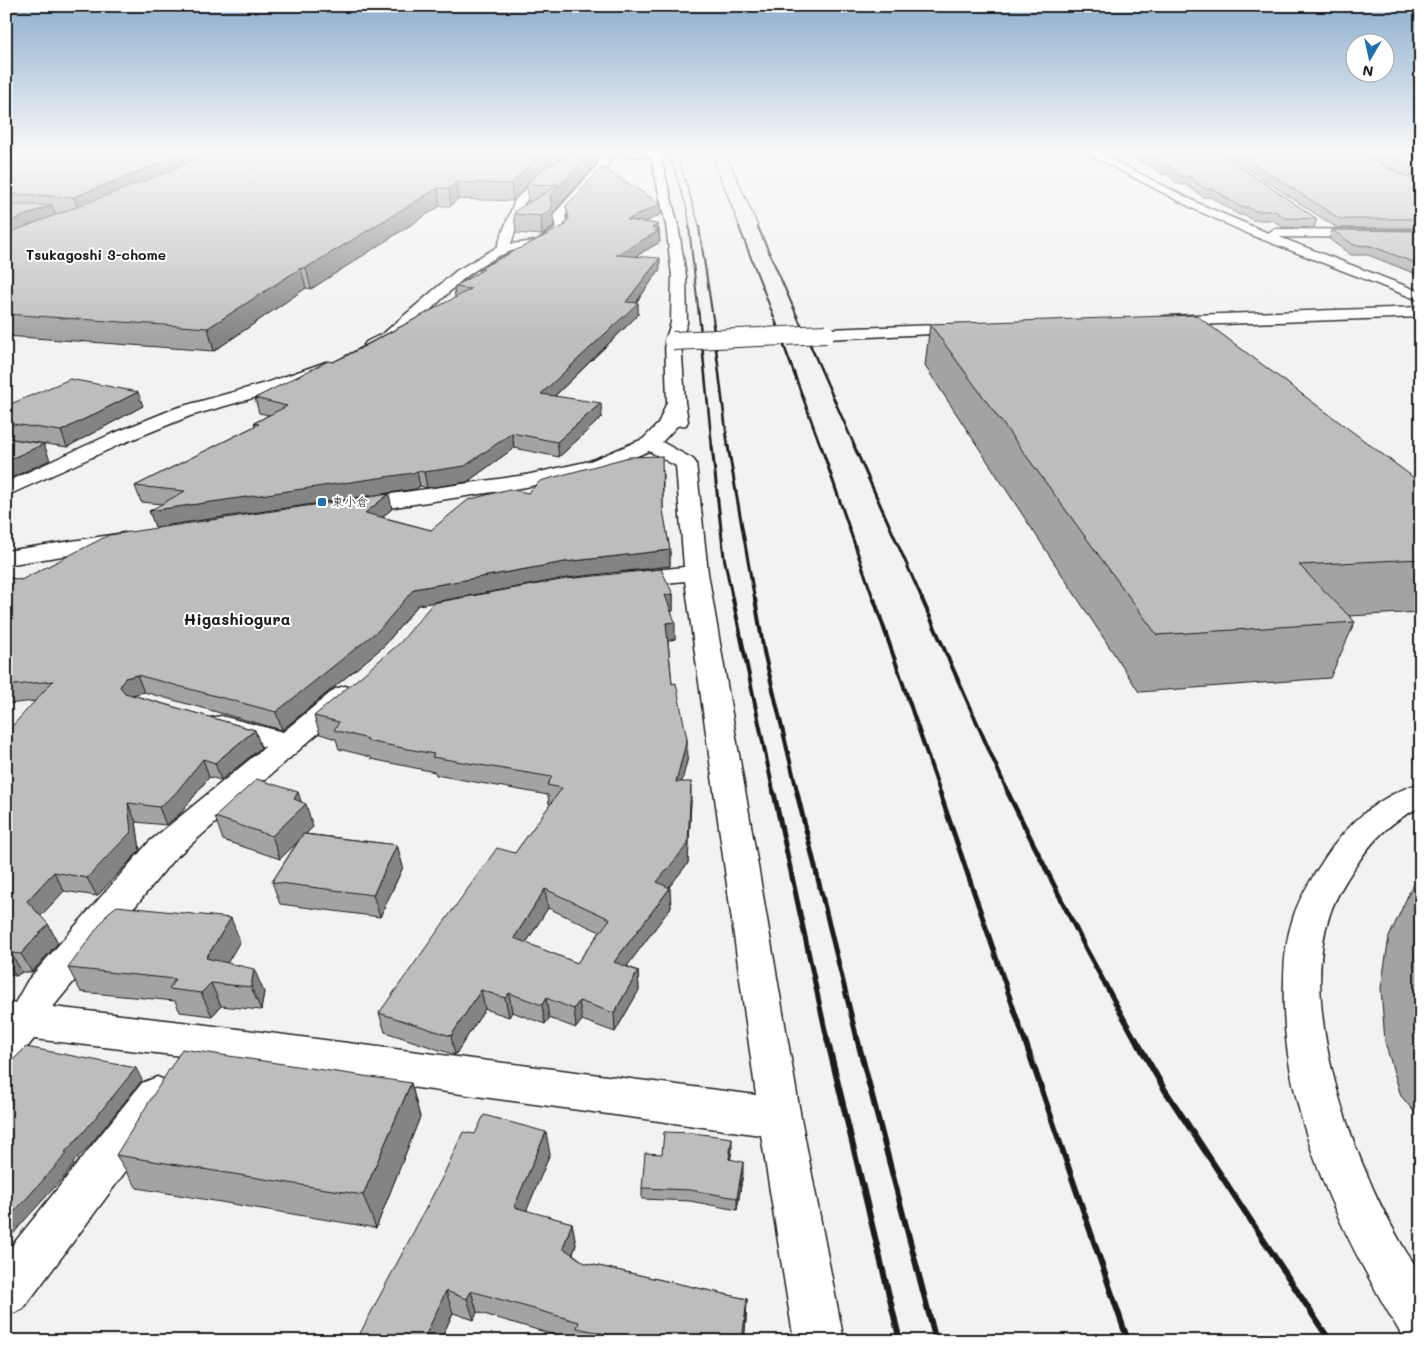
<svg xmlns="http://www.w3.org/2000/svg" width="1427" height="1347" viewBox="0 0 1427 1347" font-family="Mali,'Klee One',sans-serif">
  <rect width="100%" height="100%" fill="#f2f2f2"/>
  <filter id="ink" filterUnits="userSpaceOnUse"><feTurbulence type="fractalNoise" baseFrequency=".02" numOctaves="2"/><feDisplacementMap in="SourceGraphic" scale="10" xChannelSelector="R" yChannelSelector="G"/><feConvolveMatrix kernelMatrix="1 2 1 2 8 2 1 2 1" color-interpolation-filters="sRGB"/></filter>
  <g filter="url(#ink)">
    <g fill="none" stroke-linecap="round" stroke-linejoin="round">
      <g stroke="#1c1c1c" stroke-width="3">
        <path id="minor" d="M509,151C526,150 560,156 572,169L544,183L524,203L511,244L536,241L556,228L553,215L598,165L601,154L596,151H671L661,159L678,225L686,276L687,323L681,341L685,402L688,421L686,425L677,426L662,442L693,459L696,463L708,573L801,1118L844,1341H794L761,1135L199,1058L34,1039L20,1056L6,1061V1003H15L28,980L149,842L265,747L211,732L206,725L211,718L221,716L283,732L335,689L345,686L355,689L359,695L355,701L173,860L53,1007L199,1024L756,1095L685,581L627,587L618,585L615,580L618,575L627,573L684,567L676,466L649,451L603,470L526,487L355,513L347,511L344,506L347,501L355,499L526,475L590,461L643,439L658,424L667,402L665,341L671,323L672,276L666,225L651,158L652,156H611L607,168L565,216L568,229C551,253 528,244 506,253C493,258 478,268 466,277C445,293 393,355 366,348L364,345L366,342L384,333L456,271L497,247L515,200L536,179L559,169Z
          M1083,151H1095L1202,205L1268,233L1274,229L1421,230V238L1279,237L1421,292V301L1251,235L1194,209Z
          M1421,307V317L1165,326L1159,324L1157,321L1159,318L1165,316Z
          M967,324L973,326L975,329L973,332L826,339L820,337L818,334L820,331L826,329Z
          M326,362L332,363L335,367L332,371L281,390L190,416L121,444L6,496V482L107,436L176,408L269,382Z
          M124,533L132,535L136,540L132,545L6,565V551Z
          M1421,783V807C1393,819 1373,839 1357,864C1346,880 1336,896 1330,914C1303,992 1337,1107 1369,1179C1379,1204 1392,1227 1405,1250C1410,1258 1418,1268 1421,1276C1424,1287 1421,1327 1421,1341L1404,1339C1340,1233 1279,1109 1284,982C1284,960 1286,939 1293,918C1299,898 1311,879 1323,861C1347,824 1377,796 1421,783Z
          M157,1077L172,1083L178,1096L172,1109L23,1309L6,1316V1253L142,1083Z"/>
      </g>
      <use href="#minor" fill="#fff" fill-rule="evenodd"/>
      <path stroke="#1c1c1c" stroke-width="1" d="M668,151L687,209L690,228
        M676,151L700,228
        M710,151L740,228
        M725,151L759,228"/>
      <path stroke="#1c1c1c" stroke-width="2" d="M689,227L700,325
        M699,227L714,325
        M739,227L777,325
        M758,227L801,325"/>
      <path stroke="#1c1c1c" stroke-width="2.5" d="M700,324L712,447
        M713,324L728,447
        M776,324L821,447
        M801,324L855,447"/>
      <path stroke="#1c1c1c" stroke-width="3" d="M712,446L724,557L733,601
        M728,446L755,601
        M821,446L874,601
        M854,446L923,601"/>
      <path stroke="#1c1c1c" stroke-width="4" d="M733,599L774,795
        M755,599L764,652L798,795
        M874,599L941,795
        M922,599L1009,795"/>
      <path stroke="#1c1c1c" stroke-width="5" d="M774,793L827,1039
        M797,793L857,1039
        M940,793L1024,1039
        M1008,793L1086,949L1135,1039"/>
      <path stroke="#1c1c1c" stroke-width="6" d="M827,1038L900,1341
        M857,1038L936,1341
        M1024,1038L1128,1341
        M1135,1038L1163,1087L1330,1341"/>
      <g stroke="#1c1c1c" stroke-width="20" stroke-linecap="butt">
        <path id="minor-bridge" d="M673,341L826,334"/>
      </g>
      <use href="#minor-bridge" stroke="#fff" stroke-width="18"/>
    </g>
    <path fill="#a3a3a3" stroke="#1c1c1c" fill-rule="evenodd" d="M6,151H599V155L596,164L553,213L554,227L542,235L516,233L514,214L530,202H528L527,186L513,201L458,199L451,206H440L311,289L306,288L214,351L6,336ZM553,156L560,159L553,163ZM184,160L192,161L185,164Z
      M1115,151H1217L1317,219L1314,228L1282,227L1273,220H1252L1246,215H1239L1211,197H1203L1187,185L1178,184L1167,174H1161L1148,164H1144L1135,157L1121,156Z
      M1221,151H1355L1421,184V228H1337Z
      M1356,151H1421V183Z
      M566,206L661,214L645,222L659,229V231L660,242L636,256L660,269L636,303H638V315L555,396L602,417L559,457L514,448L467,482L427,488L420,486L416,489L155,527L162,504L141,502L135,486L255,426L254,423L269,415L259,413L255,398L333,362L455,298L454,287L479,272V269L564,226V225L568,220Z
      M1332,230L1421,231V276L1368,255H1351L1329,239Z
      M930,324L1421,483V612L1349,616L1355,622L1330,678L1139,692L925,366Z
      M6,406H143L67,447L6,438Z
      M663,470V512L670,550V566L567,578L418,605L384,646L282,730L144,692L132,695L255,730L261,748L221,780L209,777L181,813L166,825L136,822L140,850L97,896L64,891L40,916L48,924L58,943L32,972H22L16,976L9,975L6,978V733L36,701L6,704V577L21,580L392,509L382,517L431,530L528,493Z
      M673,594V611H671L675,639L668,640L672,684L688,757L681,782L691,801L688,863L669,887L671,907L627,966L638,971L639,990L615,1032L582,1020L576,1028L549,1018L545,1024L512,1012L509,1017L485,1009L455,1055L385,1032L379,1013L515,853L551,804H549L548,795L436,775L435,772L371,759V757L339,749L336,739L320,734L314,716ZM548,908L600,932L577,963L526,943Z
      M301,802L313,827L306,834L397,845L403,867L380,917L280,904L272,882L298,841L280,859L223,840L215,817Z
      M1421,873V1120L1401,1096L1385,1042L1381,988L1389,937L1409,893Z
      M240,941L227,963L264,992L261,1010L221,1006L212,1016L180,1012L175,1001L81,992L68,968Z
      M411,1083L420,1117L376,1228L137,1188L116,1155Z
      M732,1150L730,1159L743,1173L737,1210L690,1201L642,1199V1188L662,1154Z
      M550,1154L526,1211L572,1223L576,1245L573,1254L585,1263L747,1299L746,1320L744,1341H575L477,1312L474,1320L453,1313L440,1341H356Z"/>
    <path fill="#848484" stroke="#1c1c1c" d="M204,151H231L207,161Z
      M593,151H599V155L596,164L553,213L554,227L542,235L541,216L550,196Z
      M553,153L554,169L526,184L527,186L513,201L511,184L533,161Z
      M182,155L186,171L80,215L74,197Z
      M456,182L458,199L451,206L449,189Z
      M438,188L440,206L311,289L306,268Z
      M661,204V214L628,231L627,220Z
      M52,205L58,224L6,245V223Z
      M658,224L660,242L617,267L616,255L652,228Z
      M660,258V269L632,308L638,303V315L542,408L541,394L626,302Z
      M301,268L306,288L214,351L208,328Z
      M138,392L143,406L67,447L61,431Z
      M601,403L602,417L559,457L557,442Z
      M512,433L514,448L467,482L427,488L424,472Z
      M44,444L50,460L6,480V461Z
      M417,471L420,486L416,489L155,527L149,511Z
      M389,494L392,509L368,529L365,513Z
      M670,550V566L567,578L418,605L384,646L282,730L276,712L414,589L565,562Z
      M673,594V611L665,612V595Z
      M675,622V639L667,641L666,623Z
      M137,675L144,692L132,695L127,704L120,687L125,678Z
      M255,730L261,748L221,780L215,763Z
      M687,739L688,757L677,801L676,782Z
      M203,759L209,777L181,813L166,825L159,807Z
      M691,782V801L688,863L658,901L657,882Z
      M298,792L303,807L306,804L313,827L280,859L272,836Z
      M128,803L136,822L140,850L97,896L87,878Z
      M397,845L403,867L380,917L373,895Z
      M54,872L64,891L38,919L27,901Z
      M670,888L671,907L616,981L614,962Z
      M545,889L548,908L517,957L514,938Z
      M231,918L240,941L217,981L206,958Z
      M48,924L58,943L32,972L21,954Z
      M11,953L22,972L16,976L6,961V956Z
      M254,969L264,992L261,1010L251,987Z
      M6,971L9,975L6,978Z
      M638,971L639,990L615,1032L614,1013Z
      M211,983L221,1006L212,1016L201,993Z
      M481,990L485,1009L455,1055L451,1036Z
      M509,993L512,1012L509,1017L505,998Z
      M546,998L549,1018L545,1024L542,1005Z
      M579,1001L582,1020L576,1028L574,1009Z
      M136,1068L142,1080L90,1145L73,1163L74,1164L63,1178L23,1222L6,1243V1221Z
      M411,1083L420,1117L376,1228L363,1195Z
      M546,1132L550,1154L519,1229L514,1207Z
      M732,1138V1150L729,1170V1159Z
      M743,1162V1173L737,1210V1198Z
      M572,1223L576,1245L567,1269L563,1248Z
      M446,1291L453,1313L440,1341H423Z
      M471,1291L477,1312L474,1320L467,1299Z
      M747,1299L746,1320L744,1341H742Z"/>
    <path fill="#bdbdbd" stroke="#1c1c1c" fill-rule="evenodd" d="M6,151H78L182,155L74,197L6,194Z
      M214,151H546L553,153L533,161L511,184L456,182L449,189L438,188L306,268H301L208,328L6,314V234L165,173Z
      M571,151H593L550,196L552,209L541,216L514,214L516,210L559,185L526,184L544,168L573,153Z
      M1139,151H1217L1317,219L1285,218L1275,211H1254L1248,207H1241L1213,189H1205L1189,176H1180L1169,166H1163L1149,156H1145Z
      M1234,151H1355L1421,184V219H1340Z
      M1374,151H1421V173Z
      M602,167L661,204L627,220L658,224L652,228L659,229L655,231H659L616,255L660,258L626,302L638,303L541,394L601,403L557,442L512,433L465,466L424,472L417,471L413,473L149,511L185,491L135,486L259,424L254,423L287,406L255,398L328,361L333,362L348,355L471,289L454,287L484,269H479L566,225H564L569,218L566,206Z
      M6,205H52L6,223Z
      M1332,230L1421,231V265L1371,246L1354,245Z
      M1196,315L1421,483V559L1299,565L1355,622L1157,635L930,324Z
      M70,379L138,392L61,431L6,423V406Z
      M6,438L44,444L6,461Z
      M662,456L663,510L670,550L565,562L414,589L380,629L276,712L137,675L125,678L120,687L125,693L255,730L215,763L203,759L174,795L159,807L128,803L131,832L87,878L54,872L27,901L48,924L21,954L11,953L6,956V733L53,681L6,686V577L21,580L109,535L389,494L365,513L431,530L468,500L509,489L528,493L540,481L629,457Z
      M661,569L673,594L665,595L675,622L666,623L672,684L676,683L687,739L676,782H691L688,844L657,882L670,888L614,962L638,971L614,1013L579,1001L574,1009L546,998L542,1005L509,993L505,998L481,990L451,1036L379,1013L497,848L515,853L562,788L547,785L552,777L432,757L434,754L367,741L368,739L334,730L339,722L314,716L400,643L433,603L566,579ZM545,889L610,919L577,963L514,938Z
      M257,779L298,792L294,799L306,804L272,836L215,817Z
      M303,834L397,845L373,895L272,882Z
      M1421,901V951L1418,926Z
      M117,906L231,918L206,958L254,969L251,987L211,983L201,993L169,989L175,979L68,968L109,912Z
      M26,1047L136,1068L83,1133L65,1152L67,1153L55,1167L6,1221V1067Z
      M182,1049L411,1083L363,1195L116,1155Z
      M484,1115L546,1132L514,1207L572,1223L563,1248L585,1263L747,1299L742,1341H640L577,1328L579,1322L471,1291L467,1299L446,1291L423,1341H356L443,1176L463,1132L475,1134Z
      M664,1132L693,1133L732,1138L729,1159L743,1162L737,1198L690,1190L642,1188L645,1153L662,1154Z"/>
  </g>
  <linearGradient id="sky" x2="0" y2="1"><stop stop-color="#8eafce"/><stop offset="0.45" stop-color="#f9f9f9"/><stop offset="1" stop-color="#f9f9f9" stop-opacity="0"/></linearGradient>
  <rect width="1427" height="339" fill="url(#sky)"/>
  <rect fill="#1f6fb2" stroke="#fff" stroke-width="2" x="317" y="497" width="10" height="10" rx="2.5"/>
  <g text-anchor="middle" stroke-width="4" stroke-linejoin="round" paint-order="stroke">
    <g font-size="12" fill="#1c1c1c" stroke="#fff" text-anchor="start">
      <text x="332" y="506">東小倉</text>
    </g>
    <g font-size="14" font-weight="bold" fill="#1c1c1c" stroke="#fff">
      <text x="96" y="260">Tsukagoshi 3-chome</text>
    </g>
    <g font-size="16" font-weight="bold" fill="#1c1c1c" stroke="#fff">
      <text x="237" y="625">Higashiogura</text>
    </g>
  </g>
  <rect width="1427" height="1347" fill="none" stroke="#fff" stroke-width="25"/>
  <rect x="12" y="12" width="1402" height="1322" fill="none" stroke="#1c1c1c" stroke-width="2" filter="url(#ink)"/>
  <g transform="translate(1370 58) rotate(189)"><circle r="24" fill="#ffffff" stroke="#a4a4a4"/>
  <path d="M0-4L9 19L0 12L-9 19Z" fill="#1f6fb2"/>
  <text y="-8" font-size="14" font-weight="bold" text-anchor="middle" fill="#1c1c1c">N</text>
  </g>
</svg>
